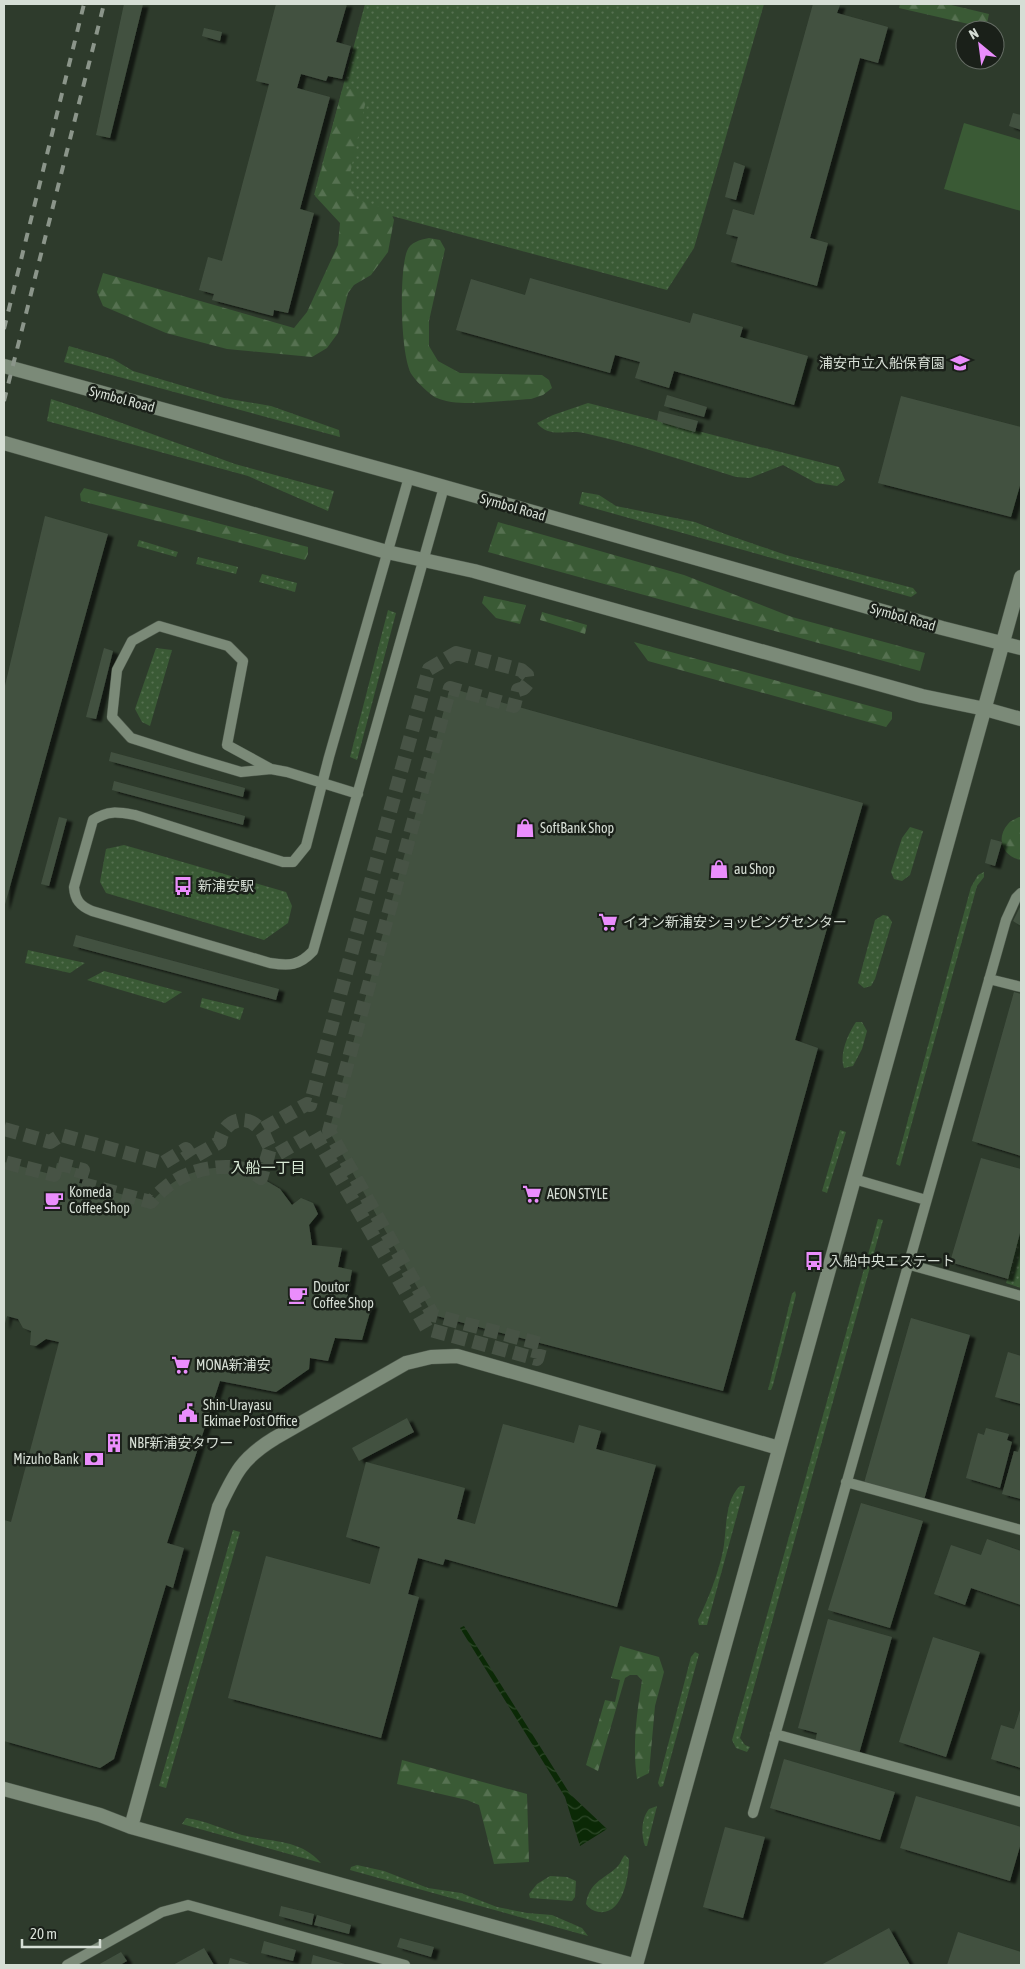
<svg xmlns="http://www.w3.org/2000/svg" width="1025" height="1969" viewBox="0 0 1025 1969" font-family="'Asap Condensed','Noto Sans JP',sans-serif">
  <defs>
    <pattern id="green-dots" width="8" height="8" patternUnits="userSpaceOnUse" patternTransform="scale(1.25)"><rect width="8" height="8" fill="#3a5a35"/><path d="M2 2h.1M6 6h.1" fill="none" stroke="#567151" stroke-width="1.8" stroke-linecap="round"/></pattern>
    <pattern id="forest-firs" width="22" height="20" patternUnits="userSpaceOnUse" patternTransform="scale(1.25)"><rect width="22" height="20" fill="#3a5a35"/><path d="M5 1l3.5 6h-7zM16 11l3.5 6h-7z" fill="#567151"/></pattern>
    <pattern id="water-waves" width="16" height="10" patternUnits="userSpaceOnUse" patternTransform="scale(1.25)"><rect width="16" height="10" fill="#0b2906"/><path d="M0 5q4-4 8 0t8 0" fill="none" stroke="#2e4829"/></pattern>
    <filter id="shadow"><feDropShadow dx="5.5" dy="3" stdDeviation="1" flood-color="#0009"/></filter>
  </defs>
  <rect width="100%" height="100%" fill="#2e3b2c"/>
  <path fill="url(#green-dots)" d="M365,4H764L694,248L667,290L314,195Z
    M69,346L113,359L133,371L224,398L271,406L339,430L340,437L64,362Z
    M51,399L94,413L235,464L334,491L328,511L248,476L47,421Z
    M588,403L839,467L845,480L837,486L816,483L783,465L750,478L736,477C685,461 635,444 584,433C568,429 549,439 537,423L553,415Z
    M582,492L599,495L616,506L695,522L725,534L786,555L913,588L917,593L911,597L579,504Z
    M139,540L178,552L176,557L137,546Z
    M198,557L238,567L236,574L196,564Z
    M262,574L297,583L295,592L259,582Z
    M388,610L396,613L357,760L350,757Z
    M156,648L172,650L150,726L142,722L135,709Z
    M910,827L923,831L910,875L902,881L894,879L891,872L902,838Z
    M124,845L286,892L292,906L288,923L264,940L106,893L100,882L106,849Z
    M984,872V877L977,886L900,1166L896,1164L971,887L978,875Z
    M883,915L888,916L892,922L875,979L871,986L864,988L858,983L875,920Z
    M28,950L85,963L70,973L25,963Z
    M104,971L182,992L165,1003L87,980Z
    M202,998L244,1008L240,1020L200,1007Z
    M856,1022H862L867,1031L862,1049L853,1066L844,1068C839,1054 848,1034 856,1022Z
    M840,1130L846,1132L827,1193L822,1191Z
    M878,1219L883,1220L740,1738L745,1745L750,1747L747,1752L736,1748L732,1740Z
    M1021,1229V1288L1006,1283Z
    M795,1291L796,1295L773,1385L771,1390H768L792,1294Z
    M740,1486H745L707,1625H699L698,1620C708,1600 718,1574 723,1551C727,1530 724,1501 740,1486Z
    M233,1530L240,1532L166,1788L159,1786Z
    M695,1652L699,1654L663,1786L660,1787L658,1783L691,1657Z
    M657,1806L647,1846H645C641,1835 641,1819 649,1809Z
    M186,1818C206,1821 223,1829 242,1835C270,1842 301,1839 321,1863L182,1824Z
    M625,1855L629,1859C629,1876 623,1915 599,1912C593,1911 590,1909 586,1904C589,1883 602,1880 616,1868C621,1864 621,1859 625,1855Z
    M357,1865L384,1871L428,1888L461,1893L497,1907L527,1913L552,1915L582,1928L588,1936L350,1870L351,1867Z
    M550,1876L567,1877L576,1881L575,1897L572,1901L530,1898L529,1894L537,1884Z"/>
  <path fill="url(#forest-firs)" d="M900,4H947L989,14L986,28L899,8Z
    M356,88L366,100L348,183L358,200L390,210L394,220L388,252L371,275L354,285L348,293L338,333L327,348L312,357L227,349L166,333L103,306L97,292L103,273L294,328L307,312L338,245L340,223L315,196L342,90Z
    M429,238L440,240L445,249L429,321V346L438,361L460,373L542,375L549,380L552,388L543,395L531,399C507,400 458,408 437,398C431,396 415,380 412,375C400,357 399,271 407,251C410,242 420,240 429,238Z
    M84,488L308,547V554L305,560L81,501L80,494Z
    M498,522L684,575L792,617L925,653L920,671L488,552Z
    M484,596L526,605L520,624L496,618L482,603Z
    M542,612L587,625L585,634L540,620Z
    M634,642L892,712V719L886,727L648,661Z
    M1019,817H1021V860C1003,857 995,839 1008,824C1010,821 1015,819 1019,817Z
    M620,1646L659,1657L664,1672L655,1706L649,1773L637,1779C632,1745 637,1713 642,1680L637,1675H630L625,1678L598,1771L586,1765L605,1700L615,1702L620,1680L611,1678Z
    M402,1760L527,1794L529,1862L494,1864L479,1805L467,1800L397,1784Z"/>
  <path fill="#3a5a35" d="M964,123L1021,140V211L944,189Z"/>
  <path fill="url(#water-waves)" d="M464,1626L570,1794L607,1829L580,1846L565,1797L460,1628Z"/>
  <path fill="#435141" filter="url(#shadow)" d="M124,4H143L110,138L96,135Z
    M276,4H347L336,42L351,46L342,79L328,76L326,81L301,74L297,88L330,97L300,209L314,213L288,313L274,310L273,316L212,300L214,294L199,290L208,257L222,261L269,84L256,81Z
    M813,4L840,5L837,13L888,27L878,63L860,58L810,238L828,243L817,286L731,262L738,237L726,234L733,209L754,215Z
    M204,28L222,32L220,41L202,36Z
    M1013,113L1021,115V130L1009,126Z
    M734,162L745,166L736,200L725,197Z
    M530,278L690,323L693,313L743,327L740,337L808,356L794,405L674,371L669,388L635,378L640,362L615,355L610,373L456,330L471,279L525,295Z
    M667,395L707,407L704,417L664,406Z
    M901,396L1021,427V482L1011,517L878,483Z
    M659,411L698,421L695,432L657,421Z
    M45,516L108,534L4,908V690Z
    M104,648L113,651L96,719L86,717Z
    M450,688L863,803L795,1040L818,1048L723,1391L433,1315L329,1131Z
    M111,752L245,788L243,797L109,761Z
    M114,781L245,816L243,825L112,790Z
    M59,817L67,819L49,886L41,884Z
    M991,839L1002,842L995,866L985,863Z
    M1021,905V926L1013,921Z
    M76,935L279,989L276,1000L73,946Z
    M1014,992L1021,994V1156L972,1141Z
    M981,1158L1021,1169V1229L1008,1279L950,1262Z
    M4,1162L54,1175L57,1163L83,1170L79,1183L151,1202L165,1188L183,1176L204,1169L226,1167L248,1170L280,1189L292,1205L301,1198L313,1203L318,1214L309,1225L312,1245L342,1248L338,1267L352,1270L347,1299L372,1305L362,1340L335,1338L328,1361L310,1358L309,1369L276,1392L220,1381L167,1543L184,1548L173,1588L166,1585L114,1759L100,1768L4,1741V1520L11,1522L59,1342L46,1339L36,1346L30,1345L31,1331L23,1328L18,1319L7,1316L4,1327Z
    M911,1318L970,1335L924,1500L864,1483Z
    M1008,1352L1021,1356V1404L995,1397Z
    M407,1418L414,1432L359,1461L352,1448Z
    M503,1424L574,1443L579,1425L601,1431L596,1449L656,1465L617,1607L445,1559L443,1565L418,1558L408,1594L419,1597L381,1738L228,1698L266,1556L370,1584L380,1547L346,1537L366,1462L465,1488L457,1519L475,1524Z
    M986,1428L1009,1434L1007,1440L1012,1442L1000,1488L966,1478L978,1433L984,1435Z
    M1021,1443V1499L1002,1494L1014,1451L1018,1452Z
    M861,1503L923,1521L890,1628L828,1610Z
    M987,1539L1021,1551V1605L971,1588L965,1605L934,1594L951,1545L981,1555Z
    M828,1619L892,1637L859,1754L815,1742L817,1733L798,1728Z
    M933,1637L980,1652L946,1757L899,1742Z
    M1021,1707V1768L991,1759L1001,1725L1014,1729Z
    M784,1759L895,1792L880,1840L770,1808Z
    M916,1796L1021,1827V1843L1010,1881L900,1848Z
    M725,1827L765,1837L743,1918L703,1907Z
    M281,1906L314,1914L312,1925L279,1916Z
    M317,1915L351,1925L349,1934L314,1925Z
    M889,1928L910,1965H821Z
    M958,1932L1021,1952V1965H947Z
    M400,1938L434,1947L431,1957L397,1947Z
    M264,1941L296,1950L293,1961L261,1953Z
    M204,1948L214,1965H173Z
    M121,1952L127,1961L120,1965H98Z
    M313,1955L345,1964L344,1965H311Z
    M230,1958L253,1965H228Z"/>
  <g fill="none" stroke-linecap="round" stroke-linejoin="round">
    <path stroke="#475345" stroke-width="14" stroke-dasharray="14 7" stroke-linecap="butt" d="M456,653L521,670L527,675L528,683L524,688L518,690L514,706L450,688L329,1131L433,1315L541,1344L537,1359L427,1329L314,1133L267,1160L270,1148L261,1130L307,1104L310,1105L429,669Z
      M4,1129L50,1142L61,1135L163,1163L186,1149L192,1158L220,1142C222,1123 243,1112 258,1127C264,1132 266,1141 270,1148L261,1178C257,1175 252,1171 248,1170C221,1162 186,1170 165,1188C160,1192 155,1197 151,1202L79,1183L83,1170L57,1163L54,1175L4,1162"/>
    <g stroke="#4c574a" stroke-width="11">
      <path id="service" d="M409,477L329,757L306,846L293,862H283L135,815C118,812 108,810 93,820L74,887C75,900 80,906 92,911L270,963C289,966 299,966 313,951L444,487
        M271,769L227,745L243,661L228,646L159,626L132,641L117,670L112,717L131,738L194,758L241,772L271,769L287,772L358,794
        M989,979L1021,987
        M854,1179L926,1200
        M907,1264L1021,1296
        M846,1482L1021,1530
        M775,1734L1021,1802
        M753,1813L1006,920L1016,898L1021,893
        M67,1965L162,1912L188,1905L405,1965"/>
    </g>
    <g stroke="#4c574a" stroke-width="15">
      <path id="tertiary" d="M4,366L409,477L942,628L1021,648
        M4,443L387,552L474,571L922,696L985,709L1021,719
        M4,1789L100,1815L131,1827L633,1965
        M131,1827L219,1507C235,1473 242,1458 275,1438L406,1363L431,1357L457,1356L779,1448
        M636,1965L1021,577"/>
    </g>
    <use href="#service" stroke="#7b8a78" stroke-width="10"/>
    <use href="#tertiary" stroke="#7b8a78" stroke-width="14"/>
    <path stroke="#8b958a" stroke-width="4" stroke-dasharray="9 9" stroke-linecap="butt" d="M4,329L84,4
      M4,401L104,4"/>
  </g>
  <defs>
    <g id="school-bare" transform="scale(1.5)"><path d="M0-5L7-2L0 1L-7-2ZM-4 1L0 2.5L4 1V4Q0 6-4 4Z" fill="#ea8dfc" stroke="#1a2019" stroke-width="2.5" paint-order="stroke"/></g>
    <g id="shop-bare" transform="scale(1.5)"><path d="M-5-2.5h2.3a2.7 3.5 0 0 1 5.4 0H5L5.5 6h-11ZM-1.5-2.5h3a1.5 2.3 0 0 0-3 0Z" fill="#ea8dfc" stroke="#1a2019" stroke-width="2.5" paint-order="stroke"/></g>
    <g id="bus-bare" transform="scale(1.5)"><path d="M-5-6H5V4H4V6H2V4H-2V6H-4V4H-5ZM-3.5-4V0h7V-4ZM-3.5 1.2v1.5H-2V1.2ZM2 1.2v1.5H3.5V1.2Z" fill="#ea8dfc" stroke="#1a2019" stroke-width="2.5" paint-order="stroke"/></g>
    <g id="supermarket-bare" transform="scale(1.5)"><path d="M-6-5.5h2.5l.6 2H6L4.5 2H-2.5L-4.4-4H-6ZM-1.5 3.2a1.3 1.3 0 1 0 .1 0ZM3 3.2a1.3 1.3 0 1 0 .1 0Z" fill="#ea8dfc" stroke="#1a2019" stroke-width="2.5" paint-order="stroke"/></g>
    <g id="cafe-bare" transform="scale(1.5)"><path d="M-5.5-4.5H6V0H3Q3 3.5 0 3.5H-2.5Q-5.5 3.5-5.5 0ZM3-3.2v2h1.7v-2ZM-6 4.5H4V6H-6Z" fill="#ea8dfc" stroke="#1a2019" stroke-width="2.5" paint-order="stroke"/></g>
    <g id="civic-bare" transform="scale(1.5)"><path d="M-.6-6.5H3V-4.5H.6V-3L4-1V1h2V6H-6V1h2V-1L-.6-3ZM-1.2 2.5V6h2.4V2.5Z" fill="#ea8dfc" stroke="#1a2019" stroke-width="2.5" paint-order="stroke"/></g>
    <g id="building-bare" transform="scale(1.5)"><path d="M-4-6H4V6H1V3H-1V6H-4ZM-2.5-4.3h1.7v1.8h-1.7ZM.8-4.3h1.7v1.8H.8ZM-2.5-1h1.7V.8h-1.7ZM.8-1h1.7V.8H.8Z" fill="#ea8dfc" stroke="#1a2019" stroke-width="2.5" paint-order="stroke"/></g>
    <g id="bank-bare" transform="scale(1.5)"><path d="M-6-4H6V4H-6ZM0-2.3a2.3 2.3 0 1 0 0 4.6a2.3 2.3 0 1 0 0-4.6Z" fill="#ea8dfc" stroke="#1a2019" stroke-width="2.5" paint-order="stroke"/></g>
  </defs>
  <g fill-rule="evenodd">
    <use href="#school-bare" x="960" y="363"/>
    <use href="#shop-bare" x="525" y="828"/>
    <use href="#shop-bare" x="719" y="869"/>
    <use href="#bus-bare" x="183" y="886"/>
    <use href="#supermarket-bare" x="608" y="922"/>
    <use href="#supermarket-bare" x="532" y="1194"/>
    <use href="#cafe-bare" x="54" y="1200"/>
    <use href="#bus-bare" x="814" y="1261"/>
    <use href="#cafe-bare" x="298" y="1295"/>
    <use href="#supermarket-bare" x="181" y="1365"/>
    <use href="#civic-bare" x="188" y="1413"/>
    <use href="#building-bare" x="114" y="1443"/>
    <use href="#bank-bare" x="94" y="1459"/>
  </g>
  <g text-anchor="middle" stroke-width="5" stroke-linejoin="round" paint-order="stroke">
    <g font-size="14" fill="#d6ded5" stroke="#1a2019" text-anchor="start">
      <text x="945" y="368" text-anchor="end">浦安市立入船保育園</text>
      <text x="540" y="833">SoftBank Shop</text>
      <text x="734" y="874">au Shop</text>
      <text x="198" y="891">新浦安駅</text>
      <text x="623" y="927">イオン新浦安ショッピングセンター</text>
      <text x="69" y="1197">Komeda<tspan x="69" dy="16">Coffee Shop</tspan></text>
      <text x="547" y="1199">AEON STYLE</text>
      <text x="829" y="1266">入船中央エステート</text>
      <text x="313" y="1292">Doutor<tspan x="313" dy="16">Coffee Shop</tspan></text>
      <text x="196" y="1370">MONA新浦安</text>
      <text x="203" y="1410">Shin-Urayasu<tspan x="203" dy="16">Ekimae Post Office</tspan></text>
      <text x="129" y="1448">NBF新浦安タワー</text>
      <text x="79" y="1464" text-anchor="end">Mizuho Bank</text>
    </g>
    <g font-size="14" fill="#d6ded5" stroke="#1a2019">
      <text transform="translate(122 399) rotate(15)" y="5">Symbol Road</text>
      <text transform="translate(513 507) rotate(16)" y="5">Symbol Road</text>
      <text transform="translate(903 617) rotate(16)" y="5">Symbol Road</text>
    </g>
    <g font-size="15" fill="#d9ead6" stroke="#1a2019">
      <text x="268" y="1173">入船一丁目</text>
    </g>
  </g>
  <rect width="1025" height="1969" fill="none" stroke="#d6ded5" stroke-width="10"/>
  <g transform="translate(980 45) rotate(331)"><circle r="24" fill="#1a2019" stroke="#656c64"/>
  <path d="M0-4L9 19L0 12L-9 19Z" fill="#ea8dfc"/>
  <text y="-8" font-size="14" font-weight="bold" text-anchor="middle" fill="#d6ded5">N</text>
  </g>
  <path d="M22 1939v8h78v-8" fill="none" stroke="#d6ded5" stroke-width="2.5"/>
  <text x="30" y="1939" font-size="15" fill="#d6ded5" stroke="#1a2019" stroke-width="4" paint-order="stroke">20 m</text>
</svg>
